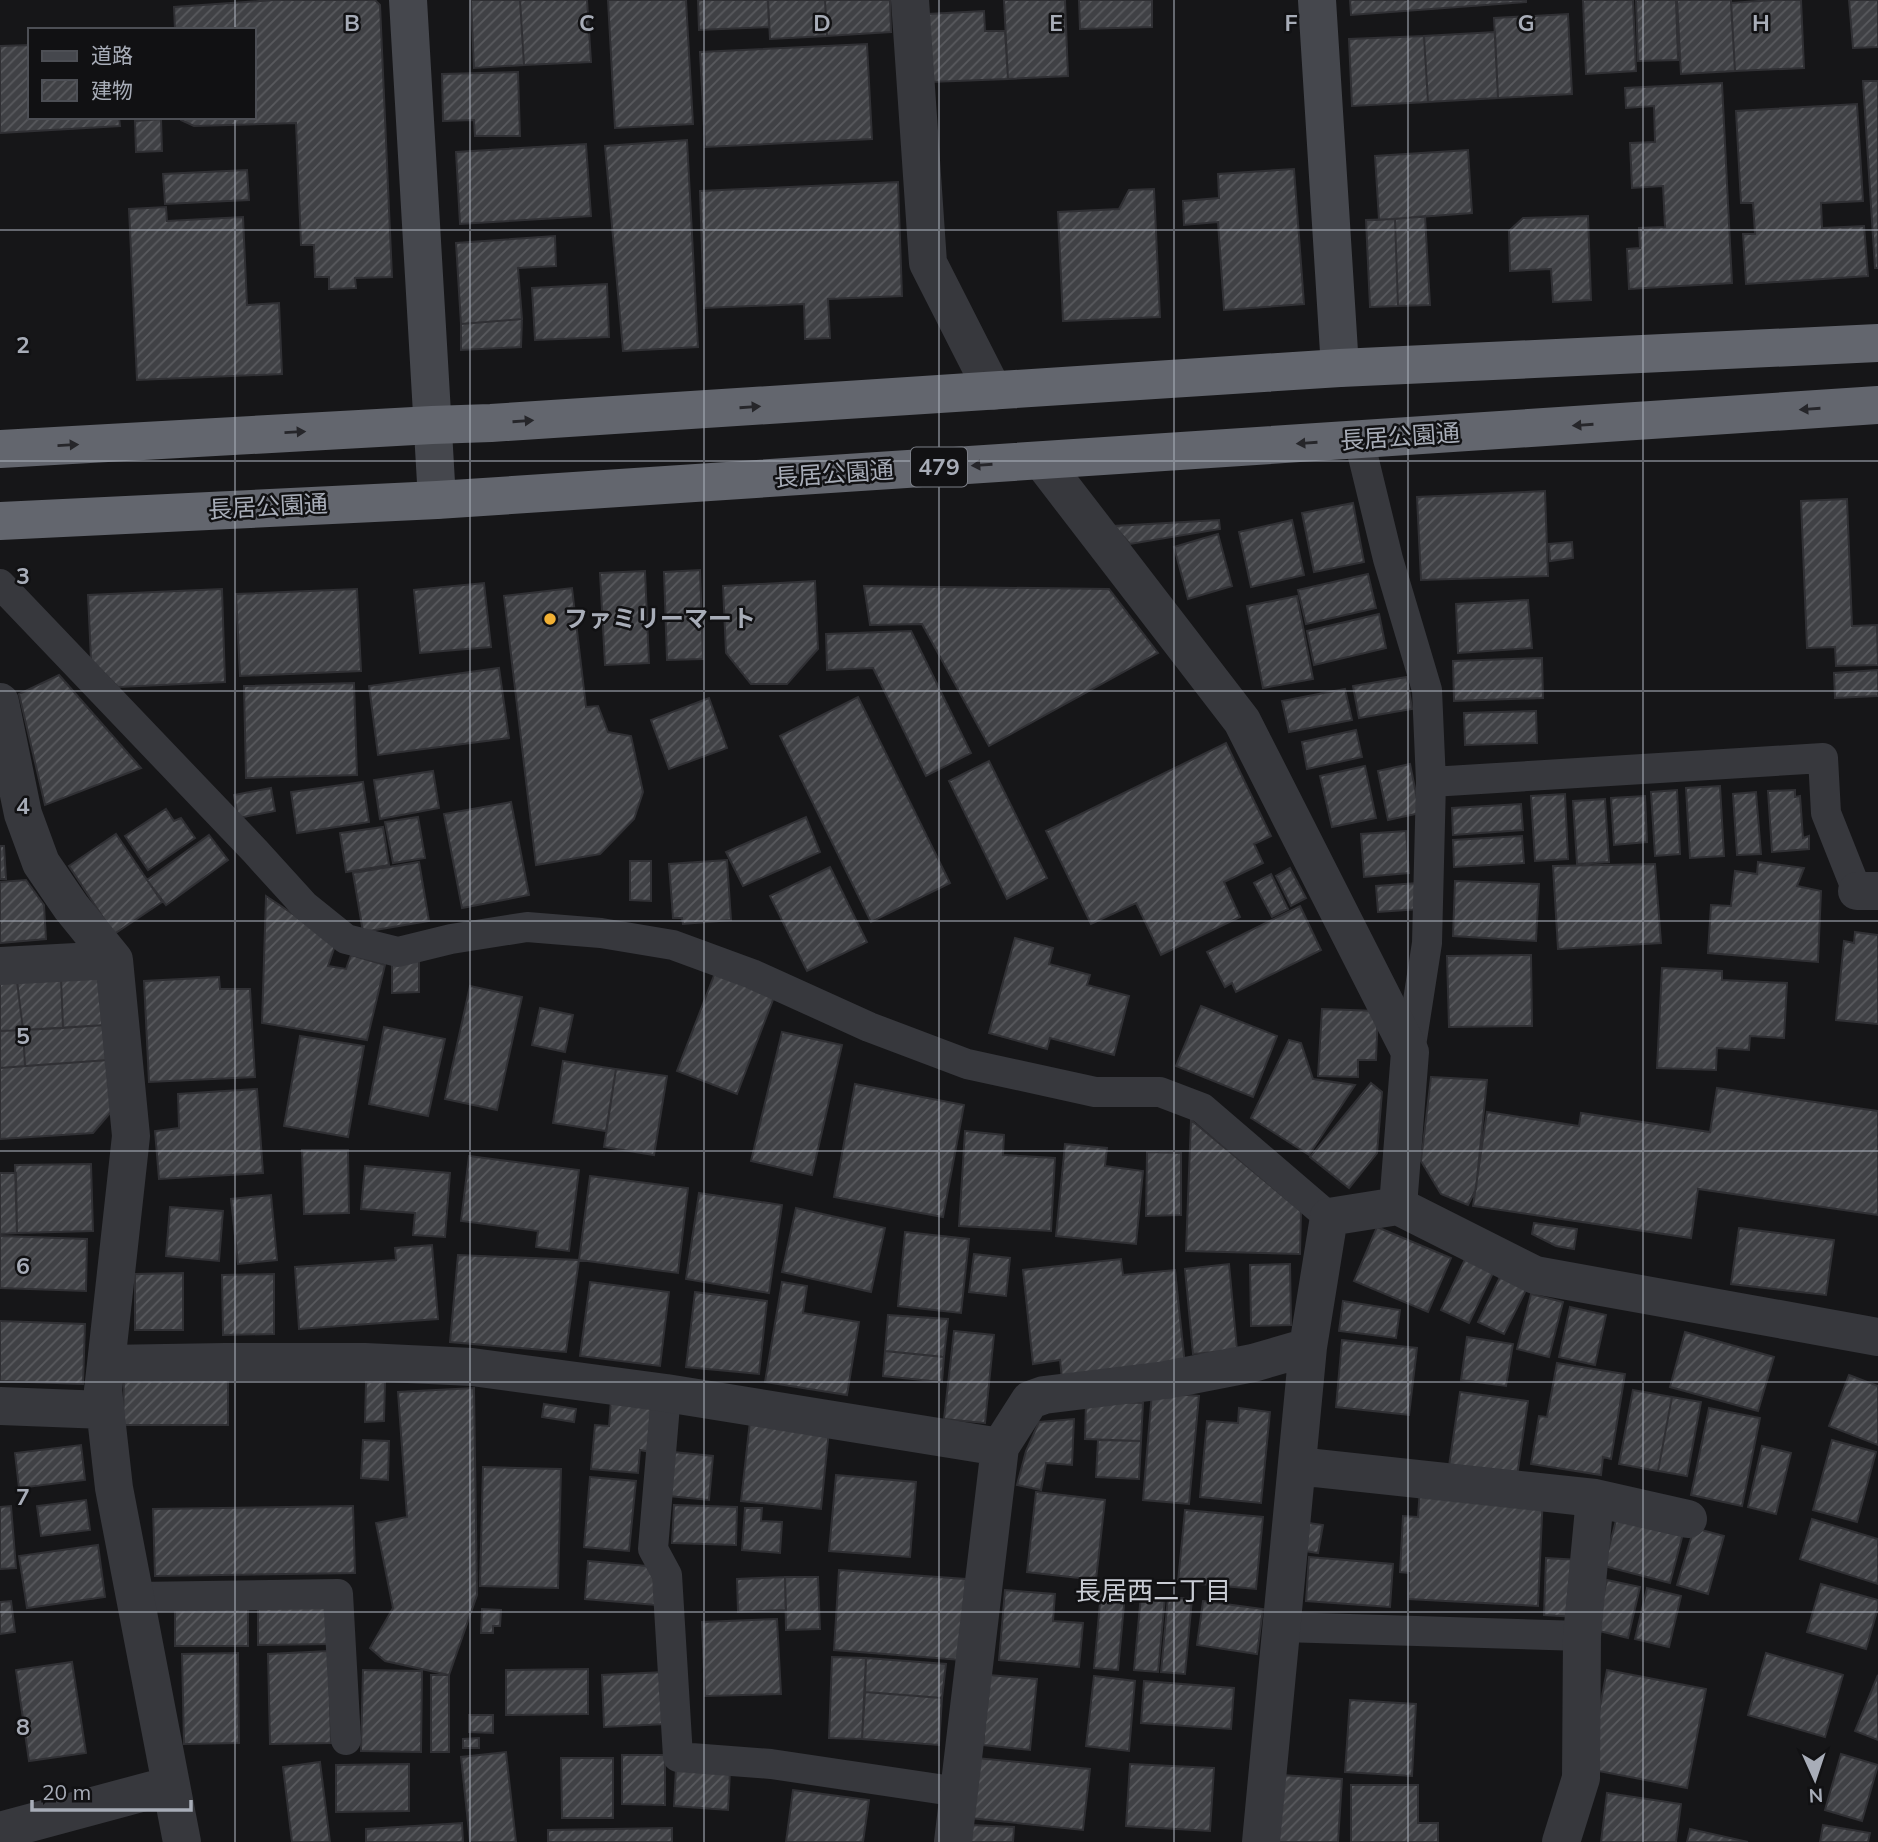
<svg xmlns="http://www.w3.org/2000/svg" width="1878" height="1842" viewBox="0 0 1878 1842" font-family="Mulish,'Noto Sans JP',sans-serif">
  <defs>
    <pattern id="building-hatch" width="6" height="6" patternUnits="userSpaceOnUse" patternTransform="scale(1.75)"><rect width="6" height="6" fill="#404145"/><path d="M-1 1l2-2M0 6l6-6M5 7l2-2" fill="none" stroke="#595a5e"/></pattern>
  </defs>
  <rect width="100%" height="100%" fill="#161618"/>
  <path fill="url(#building-hatch)" stroke="#303034" stroke-width="2" d="M274,0H375L380,5L392,277L355,278L356,288L329,289V277H315L314,245H301L296,123L194,126L181,120V117H254V30H175L174,7Z
    M471,0H520L524,65L474,68Z
    M520,0H587L591,62L524,65Z
    M608,0H686L693,124L615,128Z
    M698,0H768L769,27L699,30Z
    M768,0H825L827,36L770,39Z
    M825,0H890L891,32L827,36Z
    M1004,0H1065L1068,76L1008,79Z
    M1079,0H1152V27L1080,29Z
    M1350,0H1526V2L1351,15Z
    M1583,0H1633L1636,71L1586,74Z
    M1636,0H1676L1678,60L1638,61Z
    M1677,0H1731L1735,71L1681,74Z
    M1772,0H1801L1804,68L1735,71L1731,3Z
    M1849,0H1878V47L1853,48Z
    M984,11L985,31H1005L1008,79L930,82L928,14Z
    M1568,14L1572,94L1498,98L1494,18Z
    M1495,32L1498,98L1428,102L1424,36Z
    M1424,36L1428,102L1352,106L1349,39Z
    M867,44L872,139L705,147L700,52Z
    M30,45V117H119L120,126L0,133V46Z
    M518,72L520,136H475L474,120L443,121L442,74Z
    M1863,81H1878V268H1875Z
    M1722,83L1732,283L1629,289L1627,249L1640,248L1639,228L1665,227L1663,186L1632,188L1630,143L1655,142L1654,106L1626,108L1625,88Z
    M1857,104L1863,201L1821,203L1822,228L1864,226L1868,276L1746,284L1743,234H1755L1753,203H1741L1736,111Z
    M161,119L162,151L136,152L135,121Z
    M687,140L698,347L623,351L605,146Z
    M586,144L591,216L460,224L456,152Z
    M1468,150L1472,213L1379,220L1375,156Z
    M1294,169L1304,304L1224,310L1218,222L1184,225L1183,201L1219,198L1218,174Z
    M247,170L249,200L165,204L163,174Z
    M898,182L902,296L828,299L830,338L805,339L804,304L704,308L700,191Z
    M1154,189L1160,317L1063,321L1058,212L1119,209L1129,190Z
    M166,207L167,221L243,217L247,305L279,303L282,374L137,380L129,209Z
    M1425,216L1430,305L1398,306L1395,219Z
    M1588,216L1591,300L1553,302L1551,269L1510,271L1509,231L1523,218Z
    M1395,219L1398,306L1370,307L1366,220Z
    M555,236L556,266L518,268L522,319L461,324L456,243Z
    M607,284L609,337L535,340L532,288Z
    M522,319L521,347L461,350V324Z
    M1545,491L1548,576L1421,580L1417,497Z
    M1847,499L1852,626L1877,625L1878,665L1836,666L1835,647L1807,648L1801,501Z
    M1353,503L1364,562L1314,572L1302,513Z
    M1219,520L1220,529L1130,544L1114,526Z
    M1292,520L1304,575L1251,587L1239,532Z
    M1218,534L1232,586L1188,599L1174,547Z
    M1572,542L1573,558L1550,561L1549,544Z
    M700,570L703,659L667,660L664,572Z
    M645,571L649,663L605,665L600,573Z
    M1368,574L1376,608L1306,624L1298,590Z
    M815,581L818,649L787,684H751L726,653L723,586Z
    M484,583L491,647L420,653L414,590Z
    M864,586L1109,589L1158,653L989,746L922,624L870,625Z
    M572,588L586,707L598,706L608,732L631,736L643,792L634,819L600,854L536,865L504,596Z
    M222,589L225,682L118,687L91,660L88,595Z
    M357,589L361,671L240,676L236,594Z
    M1297,596L1313,679L1263,688L1247,606Z
    M1528,600L1532,648L1458,653L1456,604Z
    M1379,614L1386,648L1314,665L1307,631Z
    M911,631L971,753L926,776L873,668L827,670L826,634Z
    M1542,658L1543,698L1454,701L1453,661Z
    M499,668L509,738L378,755L369,686Z
    M1878,670V696L1835,698L1834,673Z
    M59,675L141,768L45,805L19,694Z
    M1407,677L1412,709L1359,718L1353,686Z
    M354,683L357,775L246,778L244,686Z
    M1345,689L1352,720L1289,732L1282,701Z
    M858,697L950,883L871,922L780,736Z
    M709,698L727,748L669,769L651,720Z
    M1536,711L1537,743L1465,745L1464,713Z
    M1356,730L1362,757L1307,769L1302,742Z
    M1226,743L1271,836L1254,844L1263,863L1224,882L1240,917L1161,955L1136,903L1091,924L1046,831Z
    M989,761L1047,878L1007,899L949,781Z
    M1410,764L1420,813L1388,820L1378,771Z
    M1365,766L1376,818L1332,827L1320,776Z
    M433,771L439,808L380,819L374,780Z
    M363,782L369,822L297,833L291,792Z
    M1720,786L1724,856L1690,858L1686,788Z
    M271,788L275,811L238,818L234,795Z
    M1677,790L1680,854L1655,856L1651,792Z
    M1795,790V797L1800,796L1803,838L1809,836V849L1772,852L1768,791Z
    M1756,792L1761,854L1737,855L1733,794Z
    M1565,794L1568,859L1535,861L1531,796Z
    M1645,796L1647,842L1614,845L1611,798Z
    M1605,799L1609,862L1577,864L1573,801Z
    M511,802L529,895L462,908L444,814Z
    M1521,804L1523,830L1453,835L1452,808Z
    M166,809L174,821L181,818L195,838L148,870L125,836Z
    M418,817L425,858L393,863L385,822Z
    M806,817L820,852L743,886L726,852Z
    M383,827L389,865L346,872L340,833Z
    M1406,831L1409,873L1364,877L1361,834Z
    M116,834L162,902L114,934L69,866Z
    M209,835L228,860L166,905L147,880Z
    M1522,836L1524,863L1454,867L1453,840Z
    M0,846H4L6,879H0Z
    M727,860L731,920L683,924L682,918H673L669,864Z
    M630,861H651V901L630,900Z
    M419,862L429,921L363,932L353,873Z
    M1758,862L1804,868L1797,886L1821,891L1818,962L1708,953L1711,905L1731,906L1735,871L1757,874Z
    M1655,864L1661,943L1558,949L1553,866Z
    M830,867L867,942L807,971L770,896Z
    M1290,868L1306,898L1291,906L1276,876Z
    M1271,874L1288,909L1272,917L1254,883Z
    M26,880L44,905L46,939L0,943V882Z
    M1455,881L1539,884L1536,941L1453,936Z
    M1418,883L1420,909L1378,912L1376,886Z
    M266,896L336,943L328,966L346,969L351,955L385,965L367,1040L262,1023Z
    M1300,906L1321,950L1236,992L1232,983L1225,987L1207,952Z
    M1855,932L1878,935V1024L1836,1020L1844,941L1854,943Z
    M1015,938L1053,948L1049,964L1090,975L1087,985L1129,996L1114,1055L1050,1038L1047,1049L989,1033Z
    M1531,955L1532,1026L1449,1027L1447,956Z
    M392,957L419,958V992L392,993Z
    M1662,968L1722,971V980L1787,983L1784,1038L1750,1036L1749,1050L1717,1048L1716,1070L1657,1068Z
    M715,973L774,997L737,1094L677,1071Z
    M103,975L105,1025L63,1028L61,978Z
    M219,977L220,989H250L255,1077L149,1082L144,981Z
    M61,978L63,1028L23,1030L17,981Z
    M17,981L23,1030L0,1031V982Z
    M470,986L522,997L497,1110L445,1099Z
    M1201,1006L1277,1036L1253,1097L1176,1066Z
    M540,1008L573,1015L565,1052L532,1045Z
    M1322,1009L1378,1011L1376,1060H1358V1077L1318,1076Z
    M105,1025L108,1060L25,1066L23,1030Z
    M384,1027L445,1039L428,1116L369,1104Z
    M23,1030L25,1066L0,1068V1031Z
    M782,1032L842,1045L812,1175L751,1161Z
    M300,1036L364,1046L348,1137L284,1126Z
    M1289,1040L1301,1043L1313,1079L1355,1085L1309,1155L1251,1118Z
    M108,1060L111,1112L93,1133L0,1139V1068Z
    M563,1061L616,1069L606,1131L553,1123Z
    M616,1069L667,1076L654,1155L604,1147Z
    M1431,1077L1487,1080L1476,1189L1468,1205L1441,1194L1421,1161Z
    M1371,1083L1382,1092L1377,1153L1349,1188L1310,1157Z
    M855,1084L964,1105L943,1217L834,1197Z
    M1717,1088L1878,1111V1215L1698,1189L1691,1238L1473,1206L1487,1112L1579,1126L1581,1113L1710,1132Z
    M257,1089L263,1173L159,1179L155,1131L179,1128L178,1094Z
    M1191,1120L1301,1211L1300,1254L1186,1251Z
    M965,1131L1004,1135L1003,1155L1055,1158L1051,1231L959,1226Z
    M1065,1144L1107,1148L1105,1166L1143,1171L1136,1244L1056,1236Z
    M302,1150H348L349,1213L304,1214Z
    M1147,1152L1181,1153V1215L1146,1216Z
    M469,1156L579,1170L569,1251L536,1247L538,1231L461,1221Z
    M91,1164L93,1231L17,1233L15,1165Z
    M365,1166L450,1173L445,1237L413,1235L415,1213L361,1209Z
    M0,1173H16L17,1233L0,1234Z
    M590,1176L688,1188L678,1273L579,1260Z
    M699,1193L782,1205L769,1293L686,1279Z
    M271,1195L277,1260L238,1264L231,1199Z
    M170,1207L223,1211L219,1261L166,1256Z
    M796,1208L885,1228L871,1292L782,1272Z
    M1534,1223L1577,1229L1574,1249L1556,1246L1532,1234Z
    M1377,1227L1451,1258L1428,1312L1354,1281Z
    M1739,1228L1834,1240L1826,1295L1731,1284Z
    M905,1232L969,1239L961,1313L898,1306Z
    M0,1236L87,1239L86,1291L0,1288Z
    M432,1245L438,1319L299,1329L295,1267L396,1260L395,1248Z
    M974,1254L1010,1258L1006,1296L969,1292Z
    M458,1255L579,1260L566,1352L450,1342Z
    M1466,1257L1494,1271L1469,1323L1441,1310Z
    M1121,1259L1123,1275L1175,1270L1185,1365L1062,1379L1060,1360L1033,1364L1023,1270Z
    M1229,1264L1237,1350L1193,1354L1185,1269Z
    M1290,1264L1291,1325L1251,1326L1250,1265Z
    M183,1273V1330H135V1274Z
    M274,1274V1334L223,1335L222,1275Z
    M1501,1275L1527,1288L1504,1334L1478,1322Z
    M590,1282L669,1292L660,1366L580,1356Z
    M782,1282L807,1286L803,1313L859,1322L847,1395L765,1382Z
    M695,1292L767,1301L759,1374L686,1367Z
    M1531,1294L1563,1302L1549,1357L1517,1349Z
    M1343,1301L1400,1310L1396,1338L1339,1331Z
    M1570,1307L1606,1315L1595,1365L1559,1357Z
    M888,1315L948,1319L944,1357L885,1351Z
    M0,1321L85,1324L83,1384L0,1381Z
    M954,1331L994,1335L985,1423L944,1419Z
    M1685,1332L1774,1357L1758,1411L1670,1387Z
    M1467,1337L1513,1344L1506,1386L1461,1380Z
    M1342,1340L1417,1348L1409,1415L1336,1407Z
    M885,1351L944,1357L942,1382L883,1376Z
    M1557,1363L1625,1374L1611,1459L1603,1457L1601,1475L1531,1464L1539,1416L1547,1417Z
    M124,1375H228V1425H123Z
    M1849,1375L1878,1386V1445L1829,1426Z
    M366,1382H385L384,1421L365,1422Z
    M474,1388L477,1595L449,1675L385,1661L370,1648L393,1608L376,1523L407,1517L398,1392Z
    M1633,1390L1672,1397L1658,1471L1619,1464Z
    M1152,1392L1199,1396L1189,1504L1143,1500Z
    M1460,1392L1528,1401L1517,1476L1449,1466Z
    M1672,1397L1701,1402L1687,1476L1658,1471Z
    M611,1400L654,1404L650,1452L640,1450L638,1473L591,1469L595,1425L609,1426Z
    M1086,1401L1143,1403L1141,1441L1085,1439Z
    M544,1404L576,1409L574,1422L542,1417Z
    M1239,1408L1270,1412L1261,1503L1200,1497L1207,1421L1238,1423Z
    M1709,1408L1760,1418L1742,1506L1691,1495Z
    M1074,1419L1072,1465L1046,1463L1041,1490L1017,1485L1026,1451L1039,1422Z
    M750,1421L829,1430L821,1509L741,1501Z
    M363,1440L389,1441L388,1480L361,1478Z
    M1098,1440L1141,1441L1139,1479L1096,1477Z
    M1832,1440L1876,1452L1857,1522L1813,1510Z
    M81,1445L85,1480L19,1488L15,1453Z
    M1762,1446L1791,1453L1776,1514L1748,1507Z
    M673,1452L713,1456L709,1500L669,1496Z
    M483,1467L561,1469L558,1588L480,1586Z
    M836,1475L916,1482L910,1557L829,1551Z
    M590,1477L636,1481L629,1551L584,1547Z
    M1420,1488L1543,1494L1538,1606L1408,1599L1409,1573L1400,1572L1403,1516L1418,1517Z
    M1036,1492L1105,1500L1096,1580L1027,1572Z
    M86,1500L90,1530L41,1536L37,1506Z
    M674,1505L737,1507L736,1545L672,1543Z
    M11,1506L16,1568L0,1569V1507Z
    M353,1506L355,1573L155,1576L153,1509Z
    M745,1508H762L761,1521L782,1522L780,1553L742,1550Z
    M1619,1509L1685,1526L1670,1583L1604,1566Z
    M1185,1510L1263,1517L1256,1589L1178,1582Z
    M1812,1519L1878,1539V1584L1800,1559Z
    M1302,1522L1323,1525L1318,1553L1298,1550Z
    M1694,1528L1724,1536L1708,1594L1677,1585Z
    M98,1545L105,1597L27,1608L19,1556Z
    M1309,1557L1393,1564L1390,1607L1306,1601Z
    M1546,1558L1580,1560L1577,1617L1544,1615Z
    M588,1561L647,1566L658,1580L656,1605L585,1599Z
    M839,1570L966,1579L961,1660L834,1650Z
    M785,1577H818L820,1629L786,1630Z
    M785,1577L786,1610L738,1612L737,1579Z
    M1607,1580L1640,1587L1628,1638L1595,1630Z
    M1821,1584L1878,1600V1608L1866,1649L1807,1632Z
    M1647,1588L1681,1596L1669,1647L1635,1639Z
    M1005,1590L1055,1594L1053,1621L1083,1623L1079,1667L999,1660Z
    M1101,1592L1125,1594L1118,1670L1094,1668Z
    M1141,1595L1165,1597L1158,1672L1134,1670Z
    M1168,1597L1192,1599L1185,1674L1161,1672Z
    M11,1601L15,1632L0,1634V1602Z
    M1203,1601L1263,1609L1257,1654L1197,1645Z
    M248,1604V1646H175V1605Z
    M329,1604L331,1644L258,1645V1606Z
    M482,1609L501,1610L500,1626H493V1633H481Z
    M777,1619L781,1694L705,1696L702,1622Z
    M329,1651L331,1743L270,1744L268,1654Z
    M238,1653L239,1743L184,1744L182,1654Z
    M1766,1653L1843,1675L1825,1737L1748,1715Z
    M832,1657L866,1658L862,1739L829,1738Z
    M866,1658L946,1664L942,1698L865,1692Z
    M72,1662L86,1753L29,1761L16,1670Z
    M588,1669V1714L506,1715V1670Z
    M363,1670L422,1671L421,1752L361,1751Z
    M1607,1670L1706,1689L1687,1788L1588,1769Z
    M664,1672L666,1724L604,1727L602,1675Z
    M431,1675H449V1752H431Z
    M989,1675L1037,1679L1030,1750L983,1745Z
    M1878,1675V1740L1855,1731Z
    M1094,1676L1135,1681L1129,1751L1086,1746Z
    M1144,1681L1234,1688L1231,1729L1141,1723Z
    M865,1692L942,1698L939,1745L862,1739Z
    M1350,1700L1416,1704L1412,1776L1345,1772Z
    M469,1715H493V1733L469,1732Z
    M479,1738V1748H463V1739Z
    M506,1752L516,1842H470L461,1757Z
    M1841,1754L1878,1765L1862,1821L1825,1810Z
    M622,1755H665V1805L622,1804Z
    M561,1758H613V1818H562Z
    M976,1758L1090,1769L1083,1830L970,1818Z
    M320,1762L330,1842H292L283,1767Z
    M409,1764V1811L336,1812V1765Z
    M1130,1764L1214,1768L1210,1831L1126,1826Z
    M676,1768L730,1771L728,1810L674,1806Z
    M1281,1775L1342,1779L1338,1842H1276Z
    M1351,1785H1418V1823H1438V1842H1351Z
    M793,1790L869,1800L863,1842H786Z
    M1607,1793L1681,1804L1676,1842H1601Z
    M462,1823L463,1842H366V1829Z
    M970,1825L1014,1827L1013,1842H969Z
    M1823,1825L1870,1833L1868,1842H1820Z
    M672,1828V1842H548V1830Z
    M1690,1829L1748,1842H1687Z"/>
  <g fill="none" stroke-linecap="round" stroke-linejoin="round">
    <path stroke="#37383d" stroke-width="30" d="M1359,440L1388,559L1427,690L1431,782L1427,943L1410,1052
      M0,584L255,851L305,906L346,939L398,952L451,939L527,927L601,933L673,945L752,974L869,1027L967,1064L1095,1092H1160L1202,1108L1329,1217
      M1431,782L1823,758L1826,813L1857,891
      M666,1393L653,1549L667,1575L678,1757L771,1764L959,1792
      M135,1597L338,1594L346,1740
      M1282,1627L1582,1636"/>
    <path stroke="#37383d" stroke-width="38" d="M910,0L928,263L993,391
      M1042,461L1242,721L1410,1052L1398,1206
      M0,702L23,814L41,863L71,907L114,960L131,1136L106,1364
      M1857,891H1878
      M0,966L114,960
      M0,1406L105,1410
      M1297,1466L1595,1498L1688,1519
      M0,1831L171,1785
      M182,1842L114,1488L103,1390L106,1364L225,1362H365L472,1367L666,1393L1000,1447
      M953,1842L1000,1447L1030,1400L1044,1395L1166,1380L1253,1363L1308,1347
      M1261,1842L1308,1347L1329,1217L1398,1206L1535,1275L1878,1337
      M1561,1842L1581,1778L1582,1636L1595,1498"/>
    <path stroke="#45474d" stroke-width="38" d="M408,0L437,500
      M1317,0L1340,368"/>
    <path stroke="#63666e" stroke-width="38" d="M0,449L432,425L491,423L1340,368L1878,343
      M0,521L437,500L1878,405"/>
  </g>
  <defs><path id="oneway-solid" d="M-6-.8H1V-3.2L6.5 0L1 3.2V.8H-6Z" transform="scale(1.75)"/></defs>
  <g fill="#26262a">
    <use href="#oneway-solid" transform="translate(750 407) rotate(-4)"/>
    <use href="#oneway-solid" transform="translate(1810 409) rotate(176)"/>
    <use href="#oneway-solid" transform="translate(523 421) rotate(-4)"/>
    <use href="#oneway-solid" transform="translate(1583 425) rotate(176)"/>
    <use href="#oneway-solid" transform="translate(295 432) rotate(-3)"/>
    <use href="#oneway-solid" transform="translate(1307 443) rotate(176)"/>
    <use href="#oneway-solid" transform="translate(68 445) rotate(-3)"/>
    <use href="#oneway-solid" transform="translate(982 465) rotate(176)"/>
  </g>
  <path fill="none" stroke="#a8adb8" stroke-width="2" stroke-opacity="0.55" d="M235,0V30M470,0V1842M704,0V1842M939,0V1842M1174,0V1842M1408,0V1842M1643,0V1842M235,117V1842M0,230H1878M0,461H1878M0,691H1878M0,921H1878M0,1151H1878M0,1382H1878M0,1612H1878"/>
  <circle fill="#f2b134" stroke="#111113" stroke-width="2.5" cx="550" cy="619" r="7"/>
  <g text-anchor="middle" stroke-width="5" stroke-linejoin="round" paint-order="stroke">
    <rect fill="#111113" stroke="#7b7e86" stroke-width="2" x="911" y="447.5" width="56" height="39" rx="5"/>
    <g font-size="23" font-weight="bold" fill="#a8adb8">
      <text x="939" y="475">479</text>
    </g>
    <g font-size="24" fill="#a8adb8" stroke="#111113">
      <text transform="translate(1400 437) rotate(-4)" y="8">長居公園通</text>
      <text transform="translate(834 474) rotate(-4)" y="8">長居公園通</text>
      <text transform="translate(268 507) rotate(-3)" y="8">長居公園通</text>
    </g>
    <g font-size="24" font-weight="bold" fill="#a8adb8" stroke="#111113" text-anchor="start">
      <text x="564" y="627">ファミリーマート</text>
    </g>
    <g font-size="26" fill="#c9ccd4" stroke="#111113">
      <text x="1153" y="1600">長居西二丁目</text>
    </g>
  </g>
  <g font-size="23" text-anchor="middle" font-weight="bold" fill="#a8adb8" stroke="#111113" stroke-width="5" stroke-linejoin="round" paint-order="stroke">
    <text x="352" y="31">B</text>
    <text x="587" y="31">C</text>
    <text x="822" y="31">D</text>
    <text x="1056" y="31">E</text>
    <text x="1291" y="31">F</text>
    <text x="1526" y="31">G</text>
    <text x="1761" y="31">H</text>
    <text x="23" y="353">2</text>
    <text x="23" y="584">3</text>
    <text x="23" y="814">4</text>
    <text x="23" y="1044">5</text>
    <text x="23" y="1274">6</text>
    <text x="23" y="1505">7</text>
    <text x="23" y="1735">8</text>
  </g>
  <rect x="28" y="28" width="228" height="91" fill="#111113" stroke="#4d4f55" stroke-width="2"/>
  <rect x="42" y="51" width="35" height="10" fill="#45474d" stroke="#4d4f55" stroke-width="2"/>
  <text x="91" y="63" font-size="21" fill="#a8adb8">道路</text>
  <rect x="42" y="80" width="35" height="21" fill="url(#building-hatch)" stroke="#4d4f55" stroke-width="2"/>
  <text x="91" y="98" font-size="21" fill="#a8adb8">建物</text>
  <g transform="translate(1815 1779) rotate(177)" stroke="#111113" stroke-width="5" paint-order="stroke">
  <path d="M0-5L12 26L0 18L-12 26Z" fill="#a8adb8"/>
  <text y="-10" font-size="19" font-weight="bold" text-anchor="middle" fill="#a8adb8">N</text>
  </g>
  <path d="M32 1800v10h159v-10" fill="none" stroke="#a8adb8" stroke-width="3.5"/>
  <text x="42" y="1800" font-size="21" fill="#a8adb8" stroke="#111113" stroke-width="5" paint-order="stroke">20 m</text>
</svg>
